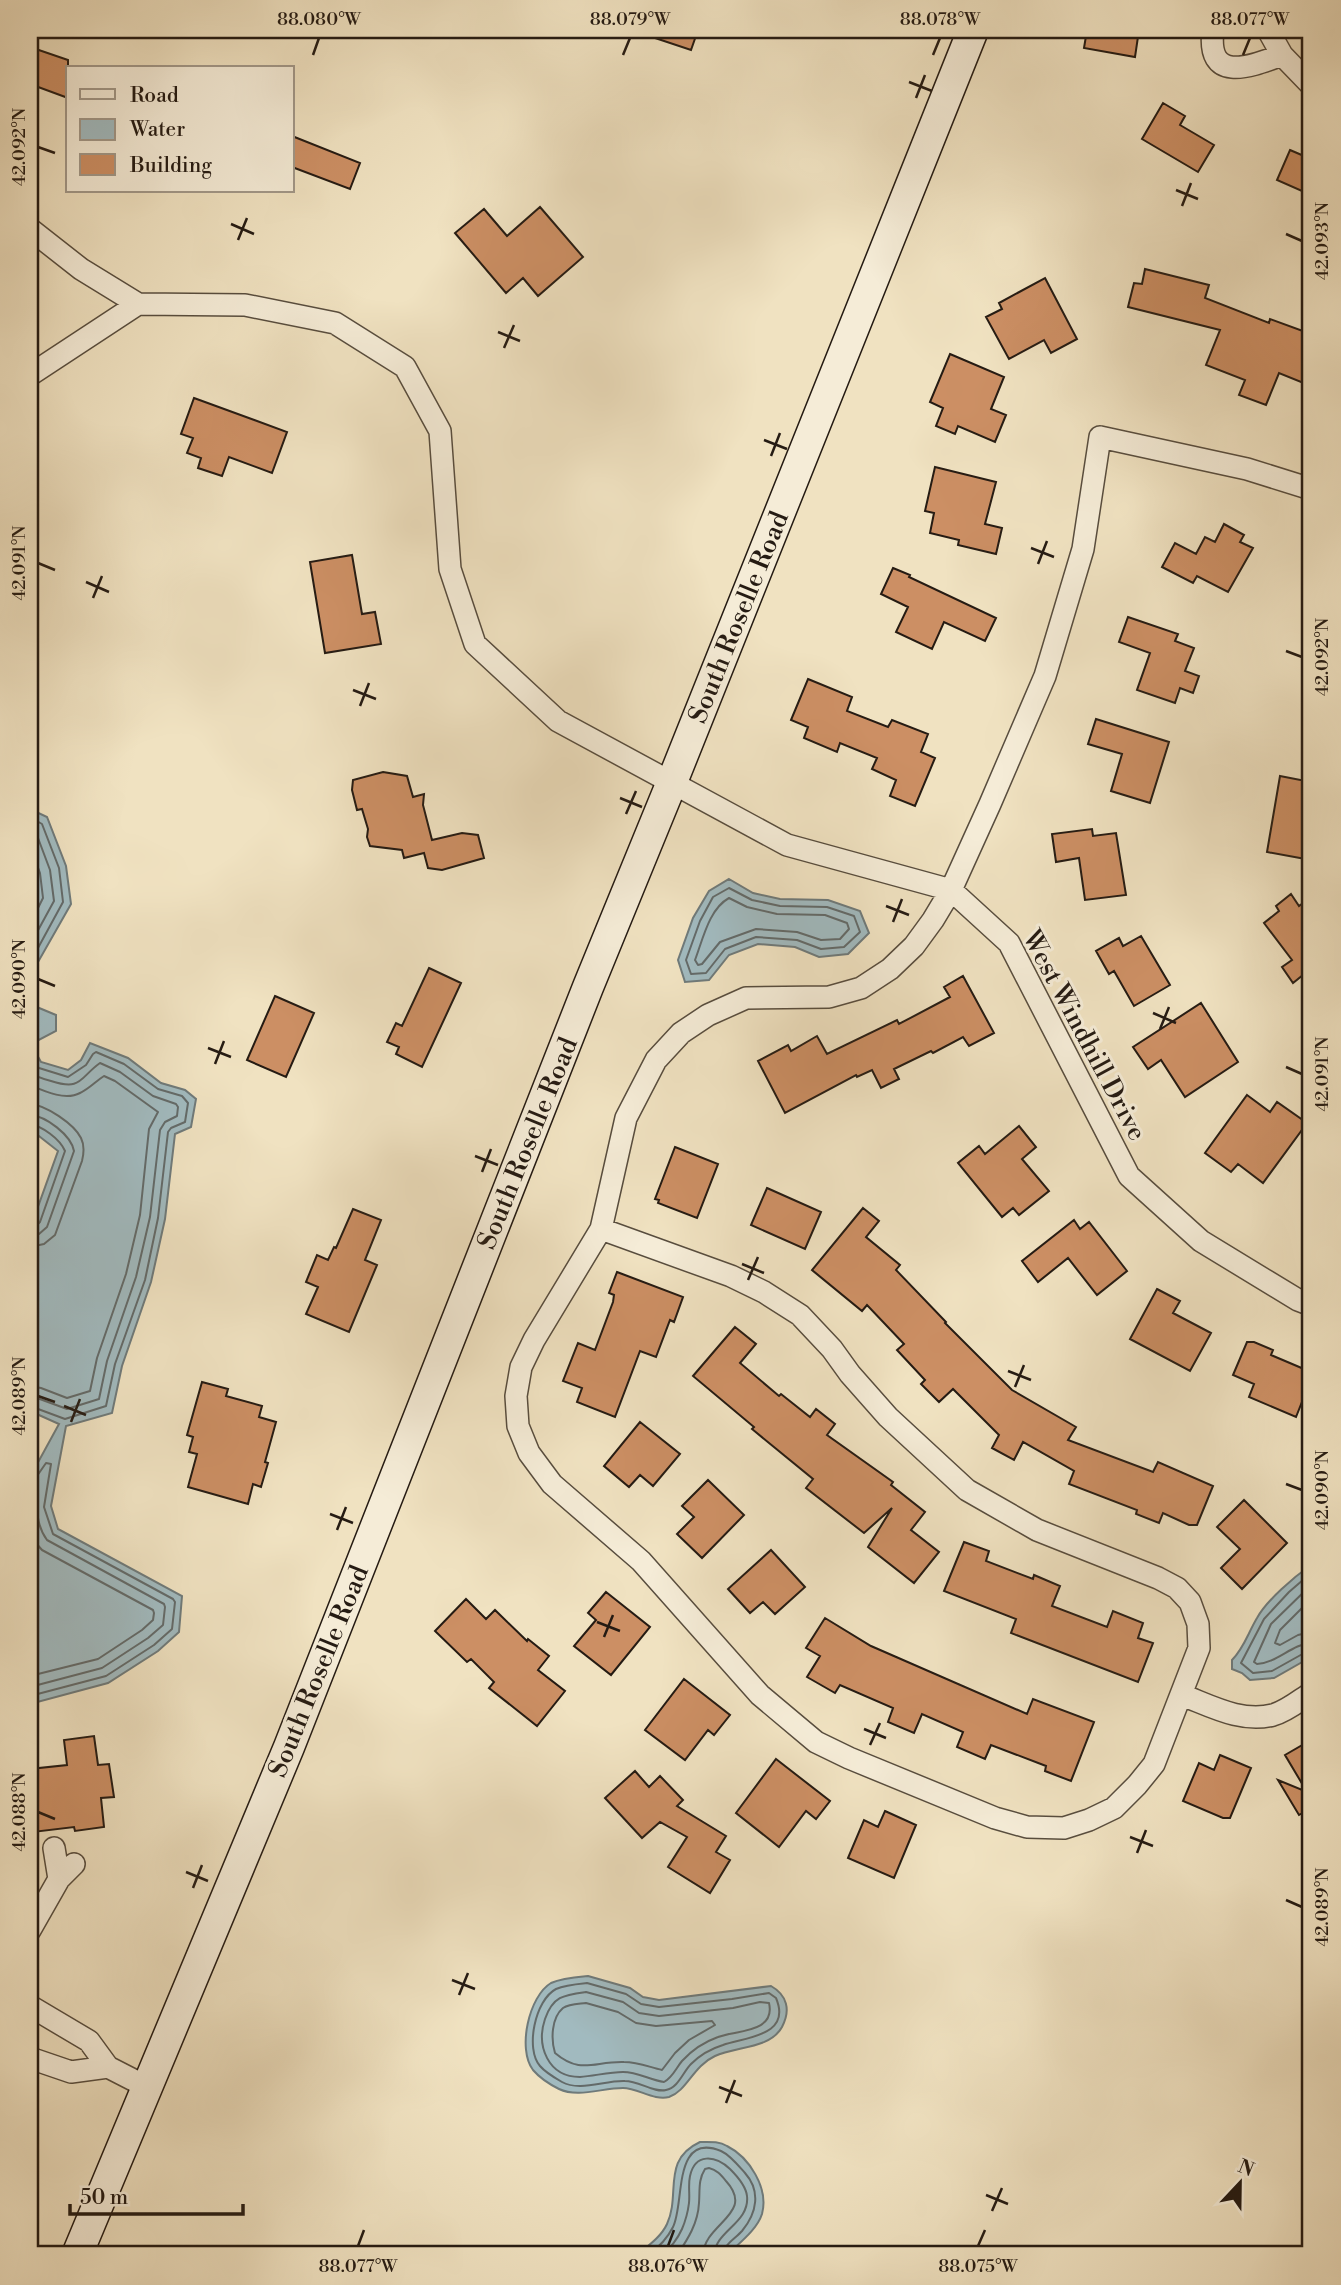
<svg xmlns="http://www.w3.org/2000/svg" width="1341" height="2285" viewBox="0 0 1341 2285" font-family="'Libre Bodoni',serif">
  <rect width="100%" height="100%" fill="#f0e2c1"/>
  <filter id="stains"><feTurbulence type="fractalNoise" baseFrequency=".00286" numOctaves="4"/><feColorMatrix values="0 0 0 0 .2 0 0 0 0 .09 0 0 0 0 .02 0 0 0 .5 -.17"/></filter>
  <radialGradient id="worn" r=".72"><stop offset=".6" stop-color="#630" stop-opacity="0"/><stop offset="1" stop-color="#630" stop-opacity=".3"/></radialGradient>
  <path fill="#a1babf" stroke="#6f7a7a" stroke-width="2" d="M30,809L47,817L66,866L71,904L38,962L32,1005L56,1015V1031L31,1044L41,1062L68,1070L81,1060L90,1043L128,1058L161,1083L185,1090L196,1099L191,1127L175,1134L165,1219L151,1282L122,1366L112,1413L66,1426L51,1506L58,1529L182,1596L179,1632L158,1651L108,1683L30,1704V1477L59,1424L30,1411V1229L58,1151L30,1129Z
    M729,879L753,893L780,899L828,900L860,911L869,933L848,954L819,957L795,947L758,944L729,955L709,980L685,982L678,960L693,918L709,891Z
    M1311,1565V1657L1274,1678L1250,1680L1242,1673L1232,1669V1660C1244,1648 1248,1633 1257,1618C1267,1600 1294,1577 1311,1565Z
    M588,1976L630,1988L643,1997L659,2000L771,1986C787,1995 791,2010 782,2027C770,2049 736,2046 715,2056C693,2066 687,2091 669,2097C654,2101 638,2088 623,2088C602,2088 578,2098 559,2089C551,2085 539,2077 533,2070C517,2049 529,1996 551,1983C562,1978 577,1977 588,1976Z
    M700,2142C709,2142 719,2141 727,2146C749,2157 769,2188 762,2214C757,2230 738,2244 727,2255H637C648,2246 661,2237 667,2224C681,2194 661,2160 700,2142Z"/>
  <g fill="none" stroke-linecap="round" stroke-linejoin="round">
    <path stroke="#636a69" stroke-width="2" d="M30,817L42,824L59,868L63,902L32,959L30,973
      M30,827L35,830L50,870L54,901L30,945
      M30,846L40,873L43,898L30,924
      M729,888L752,900L780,906L827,907L854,916L860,932L844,947L821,949L797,940L756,937L725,949L706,973L691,974L686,960L700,921L713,897Z
      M729,898L747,907L777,914L825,915L847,923L849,929L840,939L821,940L797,932L756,929L720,942L702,964L698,965L695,960C703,939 709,909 729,898Z
      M30,1056L39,1068L68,1077L86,1065L93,1054L96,1052L124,1064L158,1089L182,1096L188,1103L185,1122L171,1128L168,1132L158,1218L145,1280L115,1364L106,1406L65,1419L30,1406
      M30,1072C36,1077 43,1079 51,1081C82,1091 79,1078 100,1063L120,1072L153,1096L176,1104L178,1107L177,1116L165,1122L160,1130L150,1217L136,1277L107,1361L99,1399L67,1409L37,1398L30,1397
      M30,1085C44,1091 65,1101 80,1093C89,1089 96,1081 104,1076L115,1081L158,1112L149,1129L140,1215L126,1274L97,1358L90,1391L67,1398L41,1388L30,1386
      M30,1104C46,1105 74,1124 81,1138C85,1146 84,1153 82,1161L55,1235L44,1244L30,1247
      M30,1115C46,1116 71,1135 74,1151L47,1227L39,1234L30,1236
      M30,1124C42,1126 60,1139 65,1151L40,1222L35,1227H30
      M30,1478L37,1476L46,1463L51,1464L44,1507L53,1534L173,1599L175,1602L172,1629L154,1645L106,1676L30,1696
      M30,1487L38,1490C36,1507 36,1525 47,1540L164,1604L165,1607L163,1625L148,1638L102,1668L30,1687
      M30,1527L35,1542L42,1550L153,1610L154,1613L153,1620L142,1630L98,1659L30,1676
      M1311,1573L1289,1592L1264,1619L1241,1663L1253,1673L1272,1671L1306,1652H1311
      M1311,1585L1271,1624L1254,1662L1257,1664C1277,1663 1292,1644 1311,1643
      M1311,1599L1280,1630L1275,1643L1280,1645L1298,1635L1311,1632
      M587,1983L626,1994L641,2004L659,2007L732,1999L769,1993L776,1998C792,2036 746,2037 723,2045C710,2049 700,2055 691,2064C683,2072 678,2088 666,2090C654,2093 639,2081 625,2081C605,2080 580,2092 562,2082C555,2078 545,2072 540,2066C525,2049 535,2000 556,1989C565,1985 577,1984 587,1983Z
      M586,1992L623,2002L639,2013L659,2016L733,2008L760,2002L769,2003C776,2033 736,2030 718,2037C704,2042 692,2050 682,2061C676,2068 673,2077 664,2082C650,2080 638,2072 623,2072C609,2072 594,2076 580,2077C548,2077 536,2046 545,2019C553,1996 564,1995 586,1992Z
      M586,2003L618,2012L636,2023L656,2026L712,2021L715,2025L689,2040L675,2053L662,2070C649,2067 638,2062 624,2062C594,2061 581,2075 555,2053C551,2040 551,2018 563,2008C569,2004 579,2004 586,2003Z
      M648,2255C658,2248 667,2239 673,2227C685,2204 672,2131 721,2151C730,2155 738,2165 745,2173C761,2191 757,2213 742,2231C735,2239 724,2244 723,2255
      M662,2255C670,2249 678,2238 682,2229C685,2222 688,2211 689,2203C690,2194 688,2185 690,2176C695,2153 715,2155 730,2169C737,2176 746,2186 747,2196C750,2223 715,2231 714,2255
      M677,2255C688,2239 698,2223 699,2203C700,2190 698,2180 705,2169L709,2168C717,2170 721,2175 726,2181C756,2214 704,2223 703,2255"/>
  </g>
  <path fill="#cc8f64" stroke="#251b13" stroke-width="2" d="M640,30H698L691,50L640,33Z
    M1087,30H1139L1135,57L1084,48Z
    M30,47L68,60V98L30,84Z
    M1163,103L1185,116L1180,125L1214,145L1198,172L1142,139Z
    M292,136L360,163L350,189L292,167Z
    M1290,150L1311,159V195L1277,180Z
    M540,207L583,257L538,296L523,278L506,293L455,233L484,209L507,236Z
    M1145,269L1209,285L1205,298L1269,323L1270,319L1311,334V386L1279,373L1266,405L1239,395L1245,380L1206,365L1220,330L1128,307L1134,283L1142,284Z
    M1045,278L1077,339L1051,353L1044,340L1009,359L986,317L1002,309L999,303Z
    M950,354L1004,377L991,409L1006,415L995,442L958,426L955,434L936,426L943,408L930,402Z
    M194,398L287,432L272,473L229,457L222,476L198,468L201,458L187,453L193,438L181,434Z
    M935,467L996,482L985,524L1002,528L996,554L958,545L959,540L930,533L934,513L925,511Z
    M1224,524L1244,535L1240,542L1253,548L1228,592L1197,576L1193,583L1162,567L1175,543L1196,554L1205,537L1215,542Z
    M352,555L362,614L375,612L381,644L325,653L310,562Z
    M893,568L910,575L909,577L996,618L985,641L944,622L932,649L896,632L908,607L881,594Z
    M1128,617L1178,634L1175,641L1194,648L1185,671L1199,676L1193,693L1180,688L1175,703L1137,690L1150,653L1119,642Z
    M808,679L852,697L847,711L888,727L892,720L928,734L921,752L935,758L915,806L890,796L896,780L872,769L877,758L840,743L837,752L804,738L808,727L791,720Z
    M1096,719L1169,742L1150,803L1111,791L1122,754L1088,744Z
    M383,772L407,776L413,797L424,794L423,805L432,840L462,833L478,835L484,858L442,870L428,868L424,853L404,858L402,850L370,846L367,837L368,829L362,809L357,810L352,790L353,780Z
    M1280,776L1311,782V860L1267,852Z
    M1092,829L1093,836L1116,833L1126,895L1085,900L1079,858L1056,862L1052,834Z
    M1291,894L1299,906L1311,897V985L1303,975L1293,983L1282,967L1292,960L1264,923L1279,911L1276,906Z
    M1141,936L1170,985L1134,1006L1114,971L1109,974L1096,951L1119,938L1123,946Z
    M429,968L461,983L422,1067L396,1054L399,1047L387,1042L396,1023L402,1026Z
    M963,976L994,1033L969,1046L963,1037L933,1053L931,1051L894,1069L899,1079L881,1088L872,1070L857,1077L856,1075L785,1113L758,1061L788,1045L791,1051L817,1036L827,1054L897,1020L899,1024L950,997L944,987Z
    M275,996L314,1013L286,1077L247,1060Z
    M1201,1003L1238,1062L1185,1097L1161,1060L1148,1069L1133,1047Z
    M1247,1095L1270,1112L1277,1102L1307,1123L1263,1183L1238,1164L1231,1172L1205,1153Z
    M1019,1126L1036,1147L1022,1159L1049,1191L1019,1215L1013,1208L1002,1217L958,1163L979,1146L985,1154Z
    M675,1147L718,1164L697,1218L658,1203L659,1200L655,1199Z
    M767,1188L821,1212L805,1249L751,1225Z
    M863,1208L879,1221L866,1237L900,1265L896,1270L946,1322L945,1323L1012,1390L1076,1427L1068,1440L1153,1472L1158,1462L1213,1486L1197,1525H1189L1163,1513L1159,1523L1136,1514L1137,1510L1069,1484L1074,1471L1023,1442L1014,1460L992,1448L999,1435L953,1389L939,1402L921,1384L925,1380L897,1350L904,1344L867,1305L862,1311L812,1270Z
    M353,1209L381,1220L365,1260L377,1265L349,1332L306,1314L318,1287L306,1282L317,1255L328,1260L334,1247L336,1248Z
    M1074,1220L1080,1229L1089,1222L1127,1271L1097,1295L1068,1258L1038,1282L1022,1261Z
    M617,1272L683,1297L674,1322L670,1320L656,1357L640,1351L615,1417L577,1402L582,1388L563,1381L578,1343L595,1350L613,1302L614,1295L609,1293Z
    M1157,1289L1180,1301L1173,1313L1211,1333L1190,1371L1130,1339Z
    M735,1327L756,1344L740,1363L779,1396L781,1394L810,1417L816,1409L835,1424L827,1435L893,1482L891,1485L925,1512L911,1530L939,1552L914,1583L868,1547L892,1508L864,1533L806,1488L813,1479L752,1429L754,1427L693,1376Z
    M1247,1342H1254L1273,1350L1271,1355L1311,1372V1379L1296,1417L1249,1397L1254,1384L1233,1375Z
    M202,1382L228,1389L226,1396L262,1406L259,1417L276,1422L265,1462L268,1463L261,1487L253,1484L248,1504L188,1487L197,1454L189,1452L193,1437L187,1435Z
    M640,1422L680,1454L653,1486L640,1475L629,1487L604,1466Z
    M708,1480L744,1515L702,1558L677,1534L694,1517L682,1506Z
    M1244,1500L1287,1543L1242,1589L1221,1568L1240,1549L1217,1527Z
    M964,1542L989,1551L986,1561L1033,1579L1034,1575L1060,1586L1052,1606L1107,1627L1113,1611L1143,1623L1138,1638L1153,1643L1138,1682L1011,1633L1016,1619L944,1591Z
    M771,1550L805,1587L775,1614L763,1602L750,1613L728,1589Z
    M606,1592L650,1627L611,1675L574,1646L596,1620L588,1613Z
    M466,1599L486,1619L495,1610L527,1641L528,1639L549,1656L538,1670L565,1691L537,1726L489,1688L494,1682L471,1659L467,1662L435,1631Z
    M825,1618L871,1646L1027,1714L1033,1699L1094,1722L1071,1781L1045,1771L1046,1766L991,1745L985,1759L957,1747L963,1732L922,1714L914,1733L888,1722L893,1708L840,1685L835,1693L807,1677L820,1656L806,1648Z
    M684,1679L730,1715L714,1735L708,1730L685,1760L645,1730Z
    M94,1736L98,1765L109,1764L114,1797L101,1798L104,1827L75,1831L74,1827L33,1832L30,1805V1769L67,1765L64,1740Z
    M1311,1740V1808L1299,1815L1278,1780L1307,1792L1285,1755Z
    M1220,1755L1251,1768L1230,1818H1223L1183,1801L1199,1763L1214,1770Z
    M776,1759L830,1801L816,1819L806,1811L779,1847L736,1813Z
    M635,1771L649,1787L660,1776L683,1800L677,1806L726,1836L716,1852L730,1860L710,1893L668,1867L687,1837L660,1822L642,1838L605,1798Z
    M885,1811L916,1825L894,1878L848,1858L864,1820L878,1827Z"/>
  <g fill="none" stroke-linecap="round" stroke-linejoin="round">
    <g stroke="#584d3e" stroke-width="24">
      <path id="minor" d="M1213,30C1206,85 1252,66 1282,55
        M1268,30L1282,55L1311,85
        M30,229L81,269L138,304
        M30,375L138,304L245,305L335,323L405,367L440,431L450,569L475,644L558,721L787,845L951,890L1009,943L1129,1176L1201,1241L1298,1300L1311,1305
        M601,1229L731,1276L764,1292L800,1315L832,1349L850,1374L888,1417L967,1490L1037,1530L1158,1578L1177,1588L1190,1602L1198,1624L1199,1648L1154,1764L1137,1785L1114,1808L1089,1820L1064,1828L1027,1827L995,1818L849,1758L816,1742L760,1695L641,1561L552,1484L529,1453L518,1426L516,1396L521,1367L534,1340L601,1229L626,1118L656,1060L681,1033L708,1015L746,998L829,997L861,988L890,969L914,946L933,920L951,890L990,804L1045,676L1083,549L1100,437L1247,469L1311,489
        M1182,1695C1211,1706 1241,1723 1273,1715C1287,1711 1300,1700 1311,1693
        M54,1848L59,1879
        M30,1930L59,1879L74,1864
        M30,2006L89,2041L108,2067L147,2087
        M30,2058L71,2072L108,2067"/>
    </g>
    <g stroke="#251b13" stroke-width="33">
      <path id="secondary" d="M77,2255L289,1747L588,987L672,782L973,30"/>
    </g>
    <use href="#minor" stroke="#f5ecd7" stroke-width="21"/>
    <use href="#secondary" stroke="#f5ecd7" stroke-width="30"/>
  </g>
  <path fill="none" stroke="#251b13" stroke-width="2.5" d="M313,55L319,38M623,55L630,38M933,55L940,38M1243,55L1250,38M909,82L932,91M916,98L925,75M38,147L55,153M1176,190L1198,199M1182,206L1191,183M231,224L254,234M1286,234L1302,241M238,240L247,218M498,332L520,341M504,348L514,325M764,440L787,449M771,456L780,433M1031,548L1054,557M38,563L55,570M1038,564L1047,541M86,582L109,592M93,598L102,576M1286,651L1302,657M353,690L376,699M360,706L369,683M620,798L642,807M626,814L636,791M886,906L909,915M893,922L902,899M38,979L55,986M1153,1013L1176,1023M1160,1029L1169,1007M208,1048L231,1057M215,1064L224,1041M1286,1067L1302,1074M475,1156L498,1165M482,1172L491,1149M742,1264L764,1273M748,1280L758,1257M1008,1371L1031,1380M1015,1387L1024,1365M38,1396L55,1402M64,1406L86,1415M71,1422L80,1399M1286,1484L1302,1490M330,1514L353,1523M337,1530L346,1507M597,1622L620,1631M604,1637L613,1615M864,1729L886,1738M870,1745L880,1723M38,1812L55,1819M1130,1837L1153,1846M1137,1853L1146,1830M186,1872L208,1881M193,1888L202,1865M1286,1900L1302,1907M452,1980L475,1989M459,1995L468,1973M719,2087L742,2096M726,2103L735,2080M986,2195L1008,2204M992,2211L1002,2188M358,2246L364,2230M668,2246L674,2230M978,2246L985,2230"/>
  <g text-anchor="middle" stroke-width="6" stroke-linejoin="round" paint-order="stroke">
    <g font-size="26" fill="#251b13" stroke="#f5ecd7">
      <text transform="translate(738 617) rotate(-68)" y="9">South Roselle Road</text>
      <text transform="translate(1085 1035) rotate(62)" y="9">West Windhill Drive</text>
      <text transform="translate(527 1143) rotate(-68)" y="9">South Roselle Road</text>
      <text transform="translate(318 1671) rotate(-68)" y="9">South Roselle Road</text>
    </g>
  </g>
  <rect width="1341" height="2285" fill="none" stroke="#f0e2c1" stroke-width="77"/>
  <rect x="66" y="66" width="228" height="126" fill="#f5ecd7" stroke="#a29889" stroke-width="2"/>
  <rect x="80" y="89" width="35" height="10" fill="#f5ecd7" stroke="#a29889" stroke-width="2"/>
  <text x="130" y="102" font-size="21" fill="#251b13">Road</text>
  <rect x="80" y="119" width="35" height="21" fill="#a1babf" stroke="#a29889" stroke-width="2"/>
  <text x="130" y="136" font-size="21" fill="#251b13">Water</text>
  <rect x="80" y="154" width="35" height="21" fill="#cc8f64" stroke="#a29889" stroke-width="2"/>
  <text x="130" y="172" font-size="21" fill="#251b13">Building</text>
  <g transform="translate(1240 2183) rotate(22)" stroke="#f5ecd7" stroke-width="5" paint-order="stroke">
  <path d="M0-5L12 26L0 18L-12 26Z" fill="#251b13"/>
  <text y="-10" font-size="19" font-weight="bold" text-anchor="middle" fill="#251b13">N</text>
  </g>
  <path d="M70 2204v10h173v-10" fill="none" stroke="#251b13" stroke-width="3.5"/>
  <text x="80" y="2204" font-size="21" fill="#251b13" stroke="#f5ecd7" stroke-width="5" paint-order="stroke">50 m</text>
  <rect x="38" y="38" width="1264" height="2208" fill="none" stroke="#251b13" stroke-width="2.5"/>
  <g font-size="18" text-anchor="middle" fill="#251b13">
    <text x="319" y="25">88.080°W</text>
    <text x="630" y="25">88.079°W</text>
    <text x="940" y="25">88.078°W</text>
    <text x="1250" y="25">88.077°W</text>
    <text transform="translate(19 147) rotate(-90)" y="6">42.092°N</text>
    <text transform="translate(1322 241) rotate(-90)" y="6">42.093°N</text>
    <text transform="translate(19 563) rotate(-90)" y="6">42.091°N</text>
    <text transform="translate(1322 657) rotate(-90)" y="6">42.092°N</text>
    <text transform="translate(19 979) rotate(-90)" y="6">42.090°N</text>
    <text transform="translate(1322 1074) rotate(-90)" y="6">42.091°N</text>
    <text transform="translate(19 1396) rotate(-90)" y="6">42.089°N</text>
    <text transform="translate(1322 1490) rotate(-90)" y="6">42.090°N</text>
    <text transform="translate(19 1812) rotate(-90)" y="6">42.088°N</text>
    <text transform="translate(1322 1907) rotate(-90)" y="6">42.089°N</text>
    <text x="358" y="2272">88.077°W</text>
    <text x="668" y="2272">88.076°W</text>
    <text x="978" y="2272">88.075°W</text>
  </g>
  <rect width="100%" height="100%" filter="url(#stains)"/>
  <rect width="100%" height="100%" fill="url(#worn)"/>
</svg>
